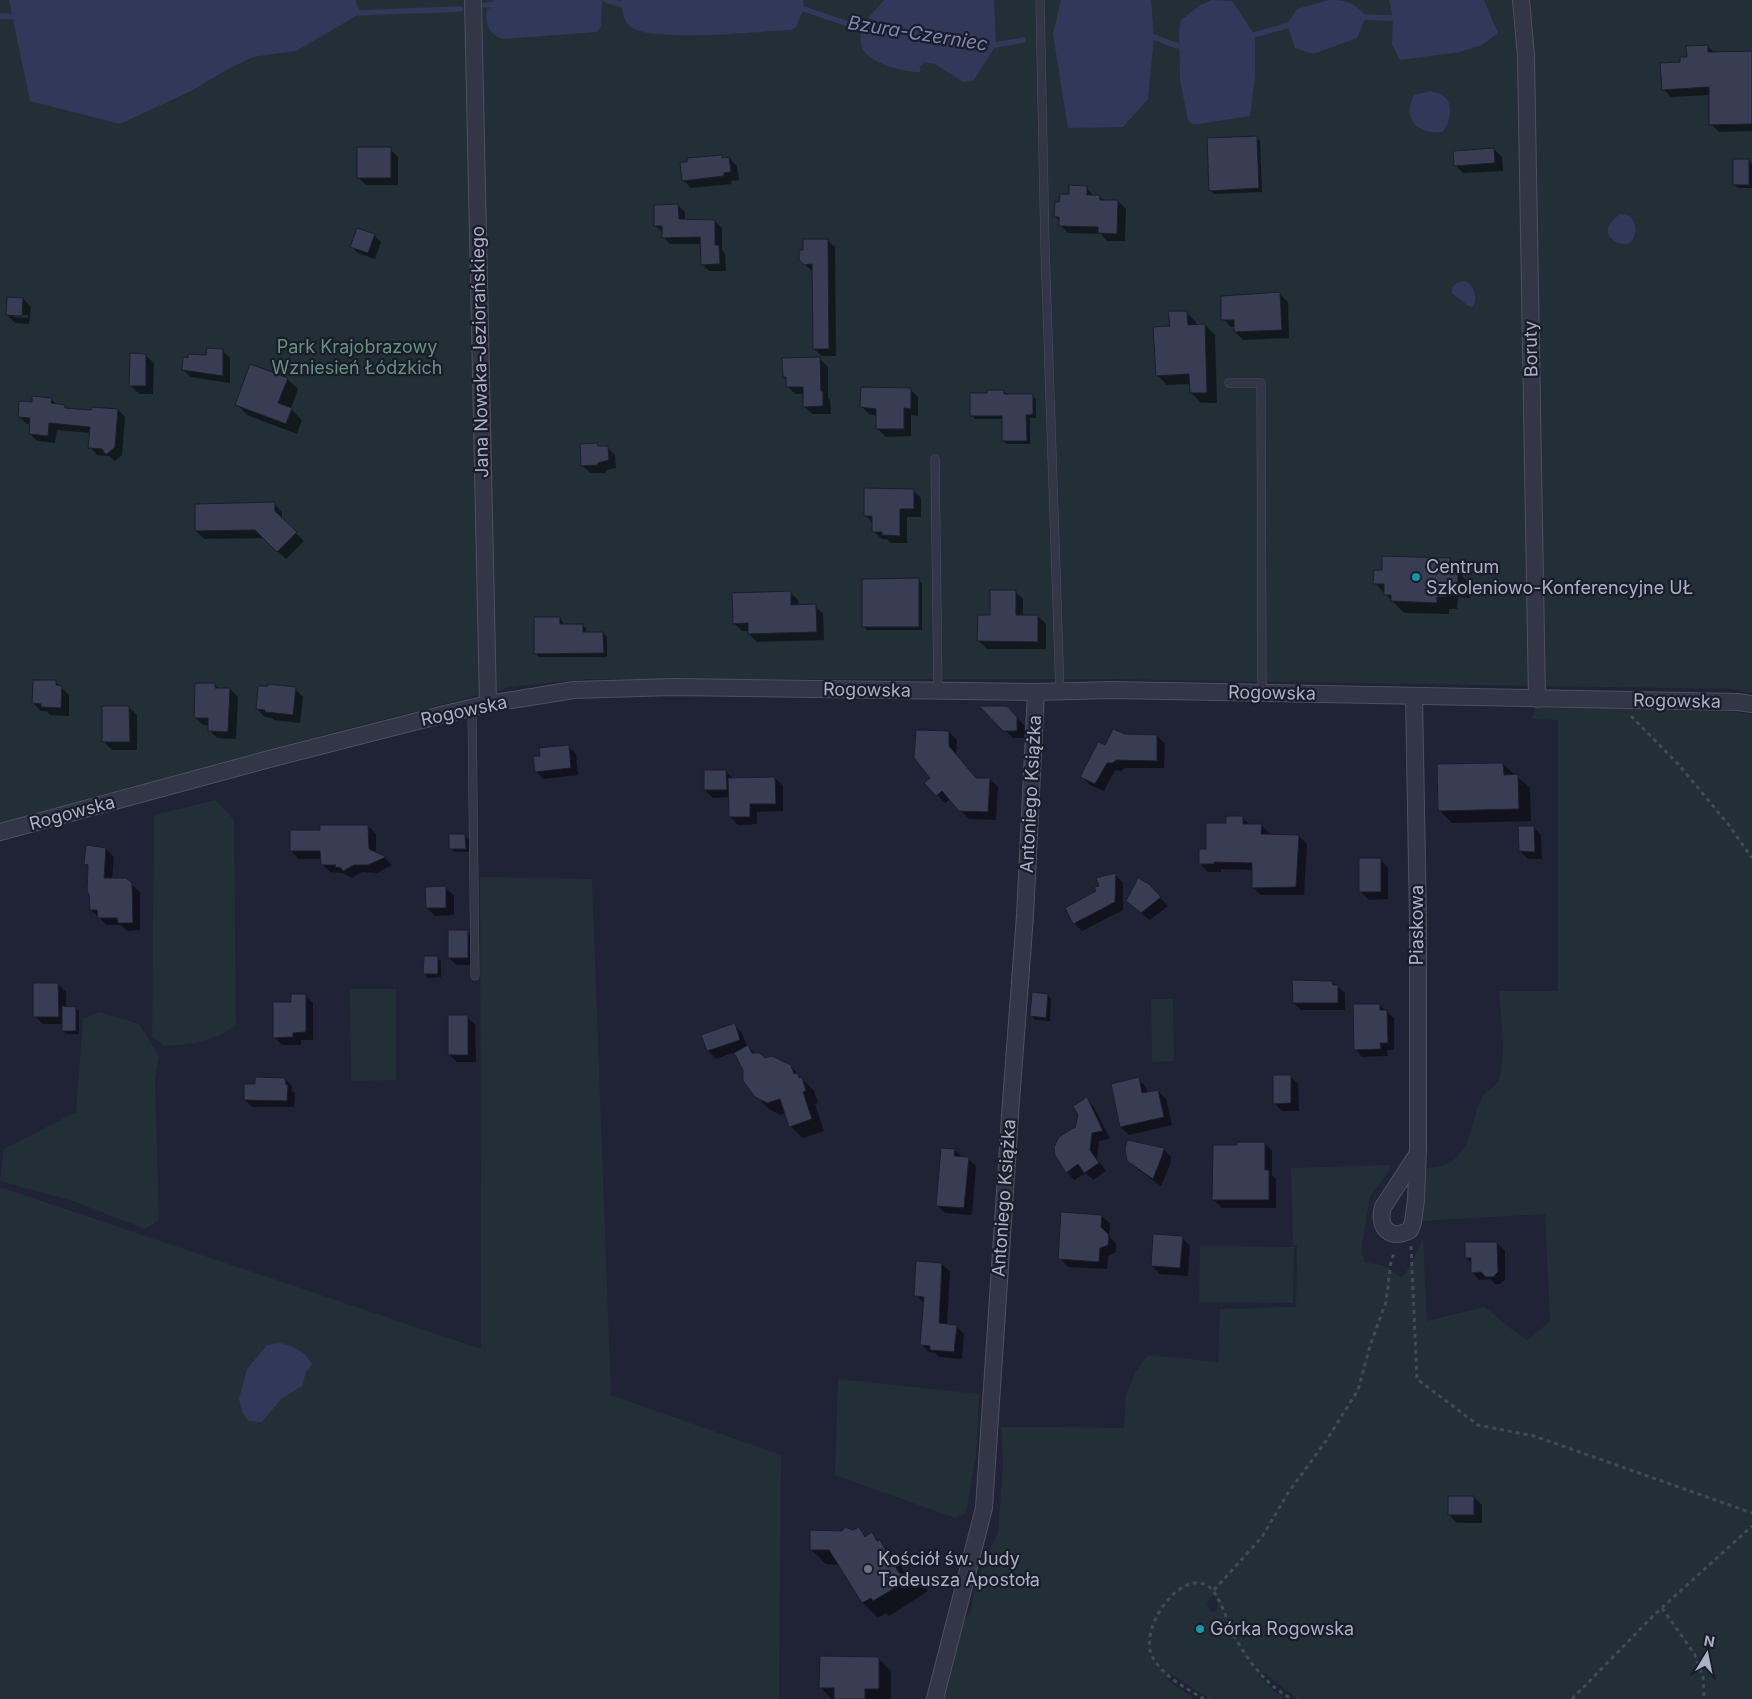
<svg xmlns="http://www.w3.org/2000/svg" width="1752" height="1699" viewBox="0 0 1752 1699" font-family="Inter,sans-serif">
  <rect width="100%" height="100%" fill="#202335"/>
  <path fill="#222f36" fill-rule="evenodd" d="M0,0H1752V693L1729,689L1103,679H590L515,686L323,735L0,823Z
    M1535,707L1705,709L1752,714V1699H1298L1264,1673L1258,1675L1274,1691L1286,1699H1210L1171,1674L1167,1680L1195,1699H944L961,1624L970,1613L977,1579L998,1533L1003,1465L1001,1427L1124,1428L1126,1395L1136,1371L1148,1355L1218,1362L1220,1309L1296,1307L1297,1245H1293L1291,1168L1390,1165L1389,1171L1370,1196L1361,1252L1365,1262L1384,1266L1401,1277L1406,1273L1423,1239L1427,1321L1484,1307C1499,1317 1511,1331 1528,1340L1550,1321L1545,1214L1421,1221V1175L1426,1168C1436,1167 1448,1166 1455,1159C1472,1144 1472,1118 1481,1099C1485,1090 1497,1087 1500,1076C1506,1049 1501,1018 1499,991H1558V720L1533,719ZM1214,1596L1218,1604L1217,1609L1214,1612H1211L1207,1605L1210,1598Z
    M215,800L234,820L236,1026C210,1042 194,1044 164,1046L152,1036L154,815Z
    M480,877L592,879L611,1395L781,1455L779,1699H0V1187L481,1349Z
    M350,989H396V1080L351,1081Z
    M1151,999H1173L1174,1061L1152,1062Z
    M99,1012L139,1024L159,1056L155,1080L159,1220L145,1229L73,1201L0,1181L4,1149L76,1112L83,1019Z
    M1200,1246L1294,1247L1293,1303L1199,1302Z
    M838,1379L979,1394L976,1455L966,1513L955,1518L835,1475Z"/>
  <path fill="#32385a" d="M9,0H355L361,13L296,51L253,57L228,69L191,91L120,124L30,101Z
    M493,0H602L601,26L597,32L503,39C488,34 485,24 487,9L491,8Z
    M621,0H803L804,9L796,27L791,30C760,31 653,43 631,27C622,21 623,10 621,0Z
    M884,0H994L996,45L974,80L963,82L935,64L925,62L920,66V72C905,72 874,65 864,51C860,46 861,34 860,28Z
    M1061,0H1151L1154,37L1148,99L1123,127L1068,128L1053,34Z
    M1212,0L1232,1L1255,35V76L1250,116L1198,124H1192L1188,120L1180,80L1179,31L1181,20L1200,5Z
    M1329,0C1347,0 1354,3 1366,16L1357,38L1313,54L1295,48L1287,24L1297,9Z
    M1389,0H1484L1498,33L1482,45L1460,52L1400,60L1392,44L1393,18Z
    M1431,91C1436,93 1442,94 1446,98C1453,106 1450,125 1442,132C1418,135 1401,118 1414,95Z
    M1621,214C1644,214 1638,256 1615,241C1601,233 1610,220 1621,214Z
    M1465,281C1475,287 1477,295 1474,305L1472,307L1467,305L1452,293C1451,284 1457,282 1465,281Z
    M280,1343C294,1347 304,1350 312,1364L306,1372L302,1386L281,1399L262,1422L248,1421L242,1412L239,1399L247,1369L267,1345Z"/>
  <path fill="#0007" fill-rule="evenodd" d="M1707,46L1715,53L1752,52V131L1719,132L1711,124L1710,95L1671,97L1663,89L1688,58Z
    M1256,137L1260,141L1262,192L1214,194L1210,190Z
    M390,149L398,157V185H366L358,177Z
    M1494,149L1502,157L1503,171L1463,173L1455,165Z
    M721,156L724,159L729,158L737,166L739,180L731,181L732,184L691,188L683,180Z
    M1748,160L1752,164V188H1738L1734,185Z
    M1086,187L1094,196H1100L1104,201H1118L1126,209L1125,241H1107L1101,234L1068,233L1060,225V221L1055,217L1061,204L1070,195Z
    M678,205L685,212V221H715L722,228V250L725,254L726,271H709L702,264L701,244H670L663,237V233L656,226Z
    M374,235L381,242L375,259L358,253L352,247Z
    M827,240L835,247L836,356H822L814,349L813,272L800,260Z
    M1280,294L1288,302L1289,338L1243,340L1235,332V327H1231L1223,319L1234,295Z
    M23,299L31,307L29,324L15,323L7,315ZM14,315H28V318L14,317Z
    M1186,312L1196,322V326L1205,325L1215,335L1217,403H1201L1191,393V384L1167,385L1157,375L1171,328Z
    M222,350L230,358V383L191,377L183,370L208,356Z
    M145,355L154,363L153,394H139L131,386Z
    M820,359L828,367V398L830,400L831,414H812L804,406V394H795L787,386V380L784,377Z
    M287,379L298,389L291,409L302,420L297,434L247,415L237,404Z
    M910,389L918,397V416L911,415V436L886,437L878,429L877,416L869,414L861,406Z
    M1003,391L1007,394L1032,395L1036,399V418H1030V444H1007L1003,441V419H975L972,415L988,394Z
    M51,399L57,405L64,406L68,410L93,412L118,410L125,417L122,455L115,461L109,456L97,455L90,447L91,433L57,430L55,443L37,441L30,434L31,424H27L19,417L33,403Z
    M597,445L600,447H607L615,455L616,468L606,470V473H590L582,465Z
    M913,490L921,498V517H907V543H891L887,539H882L873,531L874,524L865,515Z
    M274,504L282,512V520L304,541L286,559L264,538L204,539L196,531Z
    M1450,559L1462,572V576L1470,584V598L1458,597L1457,609H1449V614L1404,613L1375,583Z
    M918,580L922,583V630H867L863,626Z
    M1015,591L1023,599V616H1038L1046,624V649H987L979,641L991,616Z
    M790,592L798,600L799,606H815L823,614L824,640L757,642L749,634V631H742L734,623Z
    M560,618L563,622V625H582L586,628V633H603L607,637V657H539L536,654Z
    M56,682L69,695V716L50,715L46,711H41L33,703Z
    M215,685L219,689H230L238,697L236,739L217,738L209,730V726L203,725L195,717Z
    M295,689L303,697L300,723L274,720L272,718L265,717L257,709Z
    M129,707L137,715V750H112L104,742Z
    M982,707H1006L1025,726L1024,738H1013Z
    M949,732L957,740L956,755L976,779H990L998,787L996,820L969,819L950,799L945,803L926,783L932,778Z
    M1125,736H1157L1165,744L1164,768H1125L1121,771L1115,770L1104,791L1090,785L1082,777L1105,747Z
    M568,746L576,754L578,775L543,779L536,771L541,757Z
    M1503,764L1530,788L1531,821L1452,823L1439,810Z
    M726,771L733,779L775,778L783,786V811L757,812V824L738,825L730,817V797L713,798L705,790Z
    M1242,817L1250,825H1261L1269,833V835L1299,836L1307,844L1304,895H1261L1253,887V870L1221,869V872H1208L1200,864L1207,850L1227,825Z
    M368,826L376,834V854L385,858L392,865L377,873L362,872L352,878L343,873L330,872L322,864V859H299L291,851Z
    M1533,827L1541,835L1542,859H1528L1520,851Z
    M465,836L469,839V852H454L451,848Z
    M106,849L114,857L112,880L131,884L140,892V930L127,931L121,925H107L91,910L90,868L85,864Z
    M1380,859L1388,868V899L1369,900L1361,892Z
    M1115,875L1123,883V910L1082,931L1074,923L1098,892L1100,886Z
    M1148,885L1168,906L1150,920L1136,909Z
    M446,888L454,896V915L435,916L427,908Z
    M467,931L475,939V965H457L449,958Z
    M437,957L441,961V977L428,978L425,974Z
    M1332,982L1345,993V1010H1301L1294,1003Z
    M58,984L66,992V1008H75L79,1011V1034H67L63,1031V1024H43L35,1016Z
    M305,995L313,1003V1040H301V1045H282L274,1037L292,1003Z
    M1048,995L1051,999L1050,1021L1035,1020L1032,1016Z
    M1380,1005L1394,1018V1050H1387L1388,1056L1362,1057L1355,1049Z
    M467,1017L475,1025L476,1062H457L449,1054Z
    M734,1025L742,1033L747,1047L756,1054L765,1060L790,1066L814,1091L818,1103L815,1104L824,1131L803,1138L790,1126L786,1113L780,1115L769,1109L756,1096L735,1052L716,1059L708,1051Z
    M1290,1076L1298,1084L1299,1111H1282L1274,1103Z
    M285,1079L292,1086V1091L295,1093L294,1107H252L245,1100Z
    M1138,1079L1146,1087L1148,1093L1158,1091L1166,1099L1172,1125L1129,1135L1121,1127Z
    M1086,1099L1094,1107L1110,1139L1099,1141L1097,1159L1106,1171L1093,1180L1086,1173L1074,1180L1067,1172L1076,1130Z
    M1264,1143L1272,1151V1175L1276,1179V1208H1222L1214,1200L1239,1147Z
    M1163,1149L1171,1157L1170,1165L1161,1186L1137,1169L1129,1160Z
    M955,1150L963,1158L968,1159L976,1166L972,1215L945,1213L937,1205Z
    M1102,1216L1110,1224L1109,1236L1116,1244V1252L1108,1256L1107,1269L1068,1267L1060,1258Z
    M1182,1238L1190,1246L1188,1276L1160,1274L1152,1266Z
    M1497,1243L1505,1251V1280L1500,1284H1495L1490,1279L1479,1280L1472,1272V1263L1466,1258Z
    M942,1264L950,1272L947,1325L956,1326L964,1334L962,1359L939,1357L935,1353L929,1352L921,1344L925,1304L915,1295Z
    M1474,1497L1482,1505V1523H1457L1449,1515Z
    M858,1528L867,1537L872,1534L894,1556L906,1575L914,1577L928,1591L889,1616L886,1613L878,1618L863,1603L839,1565L826,1564L811,1549Z
    M879,1659L891,1671V1699H832L821,1688Z"/>
  <g fill="none" stroke-linecap="round" stroke-linejoin="round">
    <path stroke="#32385a" stroke-width="5.5" d="M606,0L622,5H628
      M485,5L500,4
      M797,9H804L860,28L868,29
      M355,13L460,9
      M0,16L21,17
      M1360,17L1393,18L1399,13
      M1147,36C1161,37 1173,48 1186,46
      M1247,37L1293,24
      M989,44L996,45L1023,40"/>
  </g>
  <path fill="#393d53" stroke="#1b1d2c" d="M1708,45V52L1752,51V124L1709,125V87L1662,90L1660,63L1680,62V57H1687L1686,46Z
    M1257,136L1259,188L1209,191L1207,138Z
    M357,147H391V178H357Z
    M1494,148L1495,163L1454,166L1453,151Z
    M722,155V158L729,157L731,172L724,173V176L682,181L680,162H687V158Z
    M1733,159H1749V185H1733Z
    M1069,185L1087,186V195H1100V200H1118L1117,234L1098,233V227L1059,226V217H1054L1055,202H1059L1060,194H1069Z
    M678,204L679,219L715,220V245H719L720,264L701,265L700,237L662,238V226H654V205Z
    M357,228L375,234L368,253L350,247Z
    M803,239H828L829,349H813L812,264L804,265L799,260V250H803Z
    M1280,292L1282,330L1234,332V320H1221V296Z
    M7,297L23,298L22,316L6,315Z
    M1168,311H1187L1188,325L1205,324L1207,393H1190L1189,374L1156,376L1153,327L1170,326Z
    M207,348L223,349V376L182,370L183,357L188,358V354L206,355Z
    M130,353L146,354V386H129Z
    M820,357L821,391H823V406L803,407V387H786V377H783L782,358Z
    M250,364L288,378L278,403L292,408L286,424L235,405Z
    M861,387L911,388V409L904,408V429H876V409L860,407Z
    M987,390H1004V394H1033V414L1026,415L1027,441H1002V416H970V393H987Z
    M32,396L52,398L51,403L65,405V408L91,410L92,407L118,409L115,447L106,455L102,449L88,448L90,427L49,423L48,436L29,434L30,418L18,417L19,401L32,402Z
    M597,443L598,446H608L609,460L598,463V465L581,466L580,444Z
    M864,488L914,489V509H900V536L882,535V532H872V516H864Z
    M275,502V511L297,532L277,552L255,530L195,531V504Z
    M1382,556L1450,558V570H1458V586L1446,585V597H1437V603L1391,601V595H1384V584H1373L1374,570H1382Z
    M919,578V627H862V579Z
    M990,590H1016V615H1038V642L977,641L978,615H990Z
    M791,591V605L816,604L817,632L748,634V623L733,624L732,593Z
    M534,617H560V624H583V632H603L604,653L534,654Z
    M33,680H56V685L62,686L61,708L41,707V704L32,703Z
    M195,683H215V688H230L228,732L208,731V718H194Z
    M268,684L296,687L293,715L265,712V710L256,709L258,686H268Z
    M102,706H129L130,742H102Z
    M979,706H1007L1017,717V731H1003Z
    M1113,729L1125,734L1157,735V761L1116,760L1113,763H1107L1095,784L1080,777L1098,742L1105,745Z
    M916,730L949,731V746L976,778H990L988,812L959,811L942,791L936,796L924,783L930,778L914,758Z
    M569,745L571,768L535,772L533,756H540L539,748Z
    M1503,763L1504,775L1518,774L1519,809L1438,811L1437,764Z
    M704,770H726L727,790H704Z
    M775,777L776,804H750V817H729L728,778Z
    M1226,816H1243V824H1262L1261,834L1299,835L1296,887L1252,888V863L1214,862V864H1199V849H1206V823H1226Z
    M320,825H368L369,849L386,857L368,865H354L343,871L341,868L335,867L336,865H321L320,851H290V830H320Z
    M1518,826H1534L1535,852L1519,851Z
    M449,834H465L466,849H449Z
    M86,845L106,848L104,878H126L132,883L133,923H118L117,918H98L97,910H90L89,894L87,891L88,865L84,864Z
    M1359,858H1381V892H1359Z
    M1116,873L1115,902L1073,924L1065,908L1096,891L1094,887L1099,886L1096,878Z
    M1138,878L1149,884L1161,897L1141,913L1126,901Z
    M446,886V908H426L425,887Z
    M448,930H468V958H448Z
    M424,956H438V974H423Z
    M1292,980L1332,981L1333,985H1338V1003H1293Z
    M33,983H58L59,1017H33Z
    M1032,992L1048,994L1046,1018L1030,1016Z
    M291,994H306V1032L293,1033V1037L273,1038V1002H291Z
    M1353,1004H1380V1010H1387L1388,1043H1380L1381,1049L1354,1050Z
    M62,1006L76,1007V1031H62Z
    M448,1015H468V1055H448Z
    M735,1023L740,1040L707,1051L701,1035Z
    M748,1045L752,1053H760L765,1058L772,1056L791,1065L794,1074L798,1073L799,1078L802,1077L806,1091L803,1092L812,1119L789,1127L780,1099L767,1103L755,1097L743,1081V1070L734,1053Z
    M1273,1075H1291V1103L1273,1104Z
    M255,1077L285,1078L286,1085H288L287,1101L244,1100V1084H255Z
    M1139,1077L1142,1093L1158,1090L1164,1117L1120,1127L1111,1084Z
    M1087,1097L1103,1131L1092,1133L1090,1150L1099,1163L1084,1173L1078,1164L1066,1173L1055,1155L1054,1147L1059,1137L1073,1128H1075L1078,1115L1073,1106Z
    M1127,1140L1164,1148L1162,1156L1153,1179L1127,1161L1125,1149Z
    M1237,1142H1265V1170H1269V1200H1212L1213,1145H1237Z
    M941,1148L955,1149L954,1156L969,1157L964,1208L936,1206Z
    M1061,1212L1102,1215L1101,1227L1108,1234L1109,1239L1108,1245L1100,1248L1099,1262L1058,1259Z
    M1153,1234L1183,1236L1180,1268L1151,1266Z
    M1465,1242H1497L1498,1272L1493,1277H1486L1481,1272L1471,1273V1258H1465Z
    M916,1261L942,1263L939,1323L957,1325L954,1352L930,1350V1346L920,1345L924,1297L914,1296Z
    M1448,1496H1474V1515H1448Z
    M845,1527L853,1530L859,1527L865,1537L872,1532L877,1541L880,1540L899,1573L915,1576L873,1601L871,1598L862,1603L829,1550H810V1530L842,1531Z
    M820,1656L879,1657V1689H865V1699H834V1688H819Z"/>
  <g fill="none" stroke-linecap="round" stroke-linejoin="round">
    <g stroke="#4e5061" stroke-width="9">
      <path id="lane" d="M1040,0L1045,248L1060,691
        M1229,383H1261L1262,693
        M935,459L938,691
        M472,707L475,976"/>
    </g>
    <g stroke="#4e5061" stroke-width="18">
      <path id="street" d="M473,0L488,704
        M1521,0L1526,56L1537,699
        M1414,696L1418,921V1149L1416,1200L1413,1222L1410,1230C1391,1241 1377,1228 1383,1207L1417,1155
        M0,832L273,758L445,714L488,704L574,690L673,687L1036,692L1113,690L1738,702L1752,704
        M935,1699L984,1508L1011,1101L1025,916L1036,692"/>
    </g>
    <path stroke="#3f4c54" stroke-width="3" stroke-dasharray="4 4" stroke-linecap="butt" d="M1631,716L1679,765L1728,824L1752,858
      M1411,1246L1417,1379L1478,1425L1534,1436L1752,1513
      M1214,1590L1262,1537L1288,1493L1326,1441L1358,1390L1370,1346L1386,1302L1391,1261L1395,1251
      M1662,1608L1695,1655L1703,1677L1704,1699
      M1204,1699C1186,1688 1162,1676 1152,1656C1139,1629 1177,1574 1204,1584C1219,1589 1226,1620 1234,1635C1246,1659 1267,1686 1292,1699
      M1572,1699L1653,1616L1752,1526"/>
    <use href="#lane" stroke="#333646" stroke-width="8"/>
    <use href="#street" stroke="#333646" stroke-width="16"/>
  </g>
  <g fill="#0f9aa8" stroke="#191c2a" stroke-width="2">
    <circle cx="1416" cy="577" r="5"/>
    <circle cx="1200" cy="1629" r="5"/>
  </g>
  <circle fill="#6b7280" stroke="#191c2a" stroke-width="2" cx="868" cy="1569" r="5"/>
  <g text-anchor="middle" stroke-width="4.5" stroke-linejoin="round" paint-order="stroke">
    <g font-size="18" fill="#66927c" stroke="#191c2a">
      <text x="357" y="353">Park Krajobrazowy<tspan x="357" dy="21">Wzniesień Łódzkich</tspan></text>
    </g>
    <g font-size="18" fill="#adb0c3" stroke="#191c2a">
      <text transform="translate(1531 349) rotate(-91)" y="6">Boruty</text>
      <text transform="translate(480 352) rotate(-91)" y="6">Jana Nowaka-Jeziorańskiego</text>
      <text transform="translate(867 690) rotate(1)" y="6">Rogowska</text>
      <text transform="translate(1272 693) rotate(1)" y="6">Rogowska</text>
      <text transform="translate(1677 701) rotate(1)" y="6">Rogowska</text>
      <text transform="translate(464 711) rotate(-12)" y="6">Rogowska</text>
      <text transform="translate(1031 794) rotate(-87)" y="6">Antoniego Książka</text>
      <text transform="translate(72 813) rotate(-15)" y="6">Rogowska</text>
      <text transform="translate(1417 925) rotate(-90)" y="6">Piaskowa</text>
      <text transform="translate(1004 1198) rotate(-86)" y="6">Antoniego Książka</text>
    </g>
    <g font-size="18" fill="#adb0c3" stroke="#191c2a" text-anchor="start">
      <text x="1426" y="573">Centrum<tspan x="1426" dy="21">Szkoleniowo-Konferencyjne UŁ</tspan></text>
      <text x="878" y="1565">Kościół św. Judy<tspan x="878" dy="21">Tadeusza Apostoła</tspan></text>
      <text x="1210" y="1635">Górka Rogowska</text>
    </g>
    <g font-size="19" font-style="italic" fill="#7e85b0" stroke="#191c2a">
      <text transform="translate(918 33) rotate(9)" y="7">Bzura-Czerniec</text>
    </g>
  </g>
  <g transform="translate(1707 1654) rotate(10)" stroke="#191c2a" stroke-width="4" paint-order="stroke">
  <path d="M0-4L9 19L0 12L-9 19Z" fill="#adb0c3"/>
  <text y="-8" font-size="14" font-weight="bold" text-anchor="middle" fill="#adb0c3">N</text>
  </g>
</svg>
